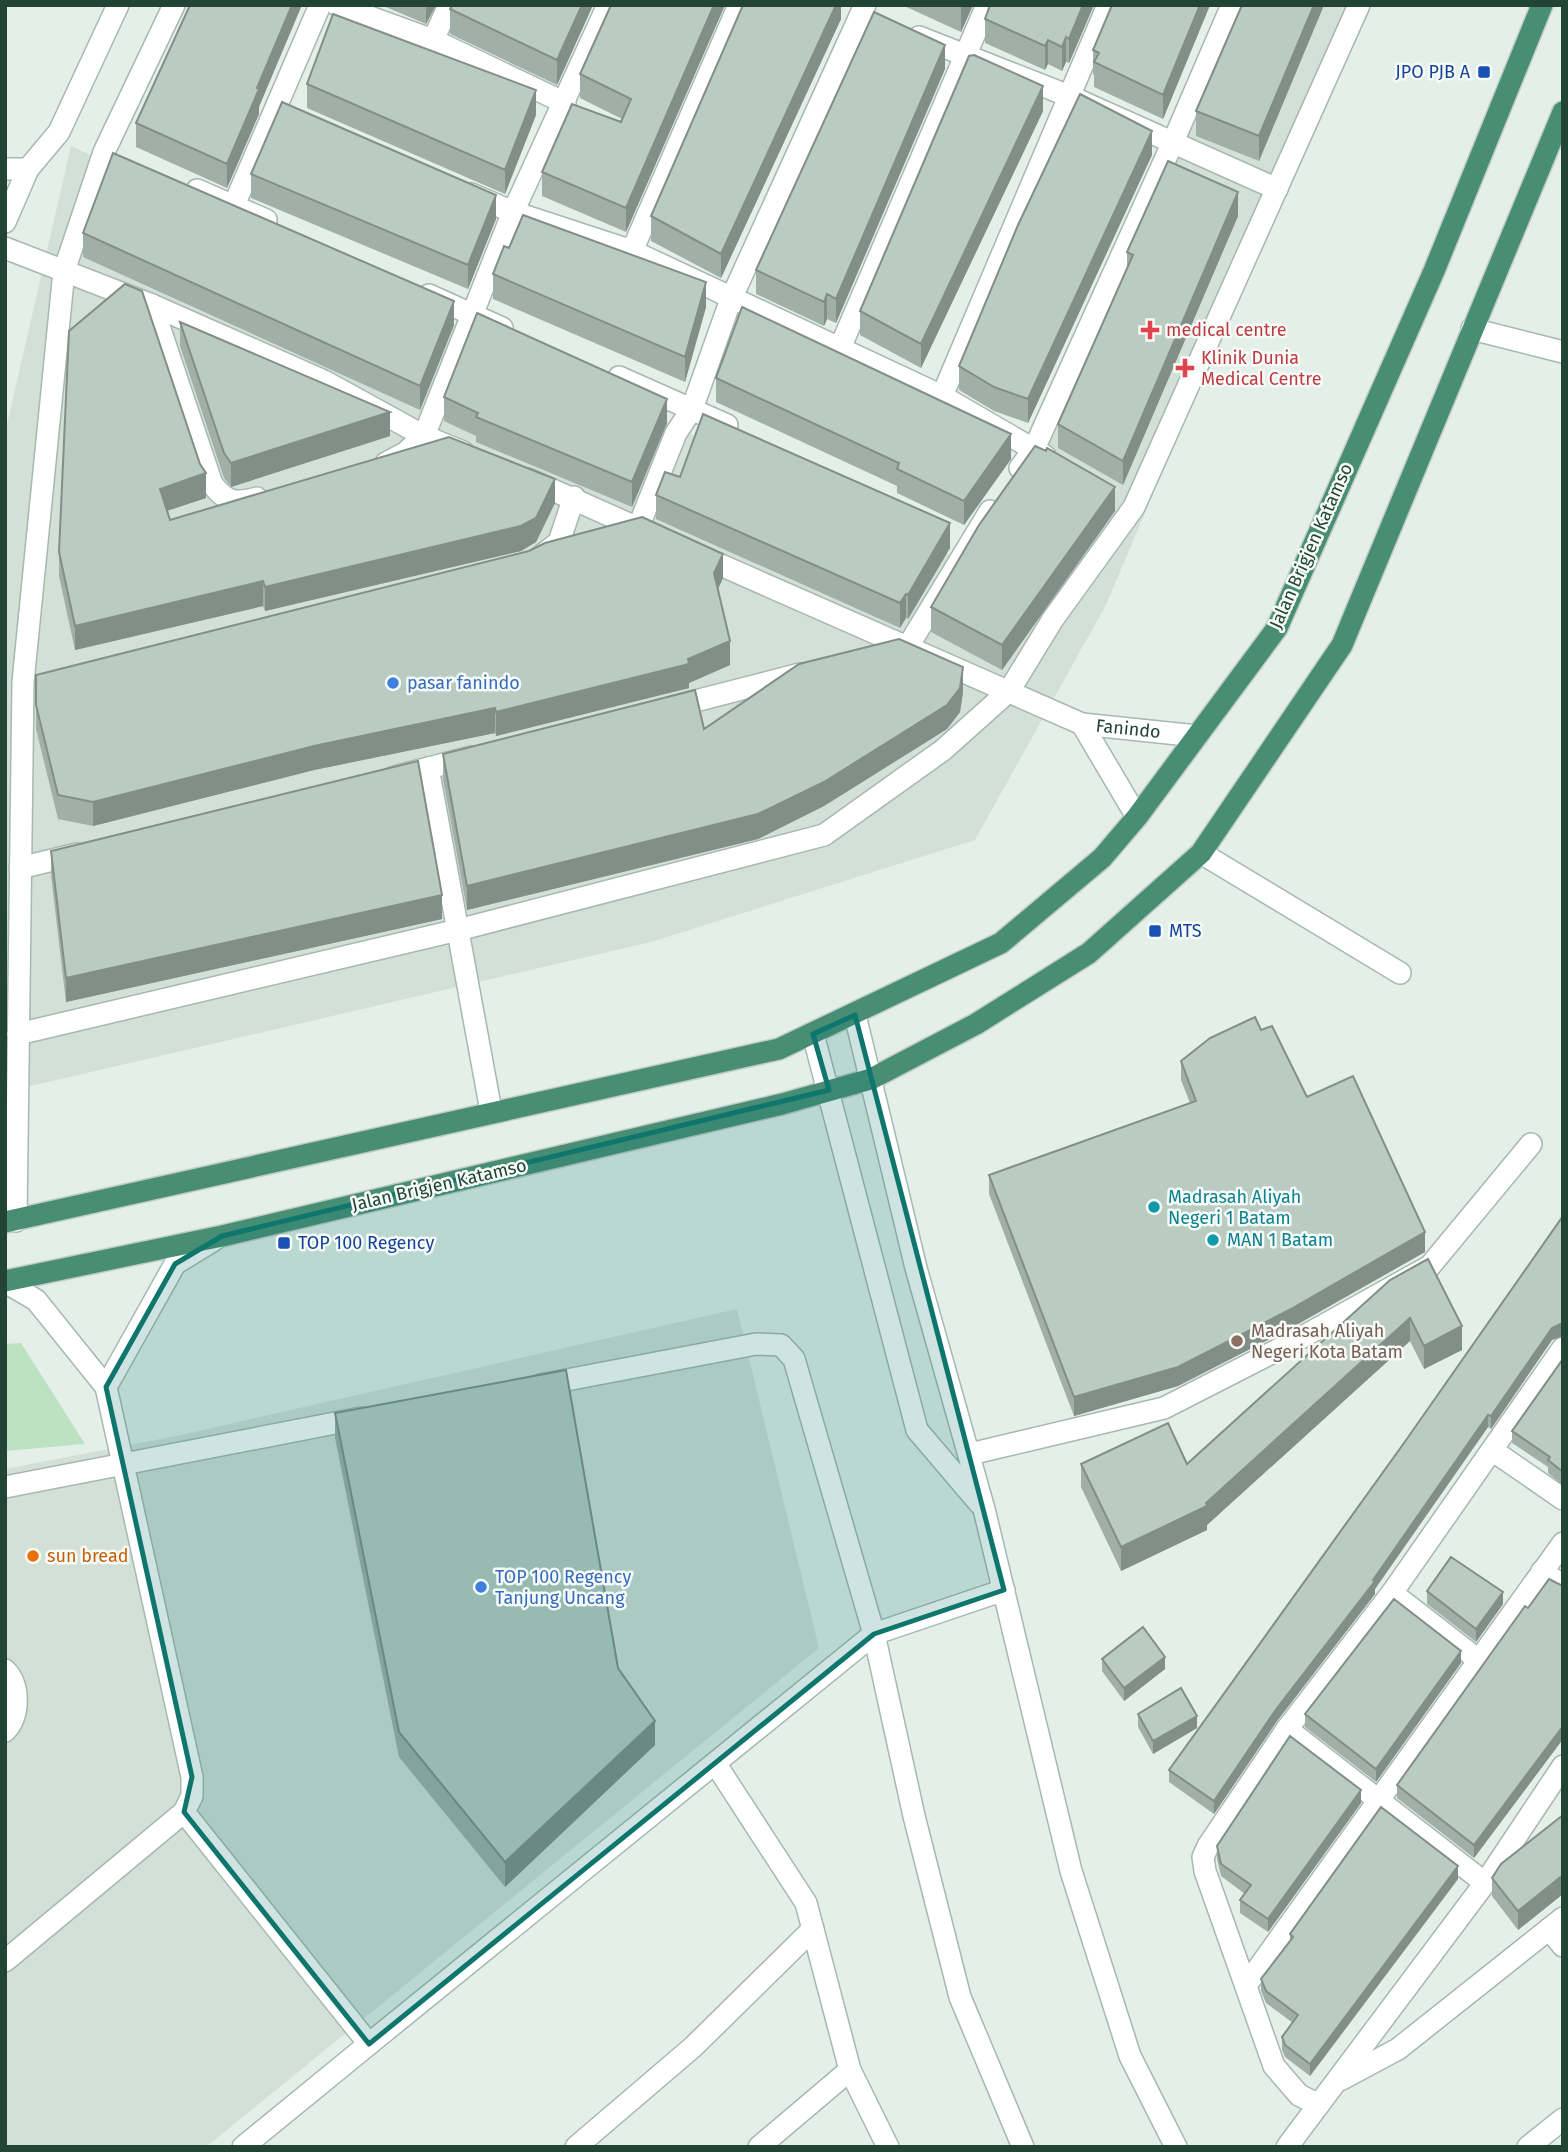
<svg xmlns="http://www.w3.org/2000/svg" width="1568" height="2152" viewBox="0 0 1568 2152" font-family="'Fira Sans',sans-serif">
  <rect width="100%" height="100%" fill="#e5efe9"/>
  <path fill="#d3e0d8" d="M1246,5H1360L1106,605L975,840L651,942L5,1092V433L71,146L972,565L1054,432Z
    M737,1309L819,1648L206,2147H5V1469L176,1436Z"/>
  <path fill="#bce2c1" d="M21,1343L85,1444L5,1451V1344Z"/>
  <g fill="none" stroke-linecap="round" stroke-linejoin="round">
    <g stroke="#a6b8b0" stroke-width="24">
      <g id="minor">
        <path d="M337,5L433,40L565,103"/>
        <path d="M919,37L1069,96L1277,189"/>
        <path d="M433,40L449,5"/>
        <path d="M5,169H28"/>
        <path d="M197,190L266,220"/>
        <path d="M471,194L513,212L632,251L942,396L1045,456"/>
        <path d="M234,205L320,5"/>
        <path d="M5,222L28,169L59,132L118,5"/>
        <path d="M5,248L152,305L324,381L424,436L463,452"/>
        <path d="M632,251L739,5"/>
        <path d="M429,295L502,328"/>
        <path d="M152,305L212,484C226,502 234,504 257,498"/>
        <path d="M1472,329L1563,352"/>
        <path d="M840,348L987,5"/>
        <path d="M619,377L727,425"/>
        <path d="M942,396L1108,5"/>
        <path d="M386,463L405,453L424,436L513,212L608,5"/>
        <path d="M1020,468L1034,449L1173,142L1232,5"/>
        <path d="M528,479L649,533"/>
        <path d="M638,528L676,433L692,409L731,299L865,5"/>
        <path id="s1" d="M698,555L1082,724L1197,736"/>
        <path d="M540,557L559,542L574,497"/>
        <path d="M886,653L907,648L990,511"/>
        <path d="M672,707L800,674"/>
        <path d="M1082,724L1137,817"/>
        <path d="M428,768L491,1111"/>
        <path d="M394,777L471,757"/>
        <path d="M1201,853L1400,973"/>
        <path d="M20,868L77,854"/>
        <path d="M18,1034L458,930L824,835L943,750L1009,691L1053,619L1134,507L1359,5"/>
        <path d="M16,1221L23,682L64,271L104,152L174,5"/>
        <path d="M5,1282L36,1300L106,1387L175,1264L214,1240"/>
        <path d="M540,1385L756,1344L781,1345L794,1359L874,1634L914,1816L960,1997L1023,2147"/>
        <path d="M1492,1450L1563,1499"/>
        <path d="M970,1454L1164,1408L1297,1340L1430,1266L1531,1144"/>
        <path d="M5,1487L361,1418"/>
        <path d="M1542,1571L1563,1586"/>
        <path d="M1392,1593L1477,1659"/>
        <path d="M5,1670C20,1685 20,1716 5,1731"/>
        <path d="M1287,1729L1485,1883"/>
        <path d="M715,1763L806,1903L850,2070L888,2147"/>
        <path d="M184,1812L369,2044L874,1634L1004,1590"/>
        <path d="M1549,1929L1563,1946"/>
        <path d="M5,1961L184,1812L192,1796V1777L106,1387"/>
        <path d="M1247,1984L1563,1543"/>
        <path d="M1342,2079L1398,2049L1563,1918"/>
        <path d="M1317,2104L1299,2095L1274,2066L1205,1871L1203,1857L1208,1846L1287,1729L1392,1593L1563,1348"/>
        <path d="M243,2147L369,2044"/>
        <path d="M576,2147L693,2047L813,1929"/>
        <path d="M759,2147L850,2070"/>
        <path d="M1287,2147L1485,1883L1563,1766"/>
        <path d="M1528,2147L1563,2119"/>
      </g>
    </g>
    <g stroke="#a6b8b0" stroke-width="24">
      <path id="tertiary" d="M855,1015L916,1268L984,1509L1071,1871L1130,2056L1176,2147
        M813,1034L917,1430L980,1504"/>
    </g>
    <g stroke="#c1cbc7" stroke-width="24">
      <path id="trunk" d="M5,1222L779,1049L1001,943L1102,858L1137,817L1277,628L1434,271L1542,5
        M5,1281L222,1236L782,1104L871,1079L976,1024L1089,953L1201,853L1342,645L1563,112"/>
    </g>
    <use href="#minor" stroke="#fff" stroke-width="21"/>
    <use href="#tertiary" stroke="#fff" stroke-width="21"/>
    <use href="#trunk" stroke="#488e75" stroke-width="21"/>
  </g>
  <path fill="#a0afa7" d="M381,5H436L426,24Z
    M452,5H593L557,85L450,34V9Z
    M611,5H725L626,232L542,196V172L621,122L622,119L580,98V74Z
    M841,5V19L721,278L651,241V216Z
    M902,5H973L961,32Z
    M990,5H1094L1069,63L1066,62L1062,71L1048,64L1045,70L985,43V19Z
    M1112,5H1210L1163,119L1094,87V75L1093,74V50Z
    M1242,5H1324L1259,161L1196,136V111Z
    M945,69L836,323L827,319L824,326L756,294V270Z
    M307,84L536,115L505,194L307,108Z
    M259,107V114L227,188L136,147V123Z
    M1043,111L921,368L860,335V311Z
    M1152,155L1028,423L994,411L959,390V366Z
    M251,174L496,219L468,289L251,198Z
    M1238,216L1123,485L1058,448V424L1127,269V252Z
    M83,233L454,325L420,410L83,257Z
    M509,248L706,307L685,382L493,299V274Z
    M125,284L206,498L167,511L170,520L555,503L536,542L521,551L265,611L263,606L75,650L59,576V552Z
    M180,322L390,436L231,487L224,478L180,346Z
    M716,378L1011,459L964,525L897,493V486L716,402Z
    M444,397L667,423L632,507L476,442V436L444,421Z
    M680,477L950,548L908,619L906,618L900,628L656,519V495Z
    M1115,511L1002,670L931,632V607Z
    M723,578L718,589L730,665L689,683V688L496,736L495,733L314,770L93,826L58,819L36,729V675Z
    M963,692L960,712L947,729L824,806L758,839L467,910L443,779V754L704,729Z
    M51,851L442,919L66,1002L51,875Z
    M1261,1030L1307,1097L1425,1252L1291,1328L1178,1386L1074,1416L989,1194V1175L1190,1103L1181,1080V1061Z
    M1390,1280L1462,1350L1424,1369L1410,1341L1207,1525V1530L1121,1571L1081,1487V1464H1187Z
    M1552,1340L1491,1429L1488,1427L1375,1589V1594L1277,1721L1214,1814L1169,1782V1770Z
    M1563,1359V1485L1548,1473V1467L1512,1443V1431Z
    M335,1413L618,1668L655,1745L505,1887L399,1757L335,1438Z
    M1563,1553V1570L1561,1568V1556Z
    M1562,1586L1563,1739L1474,1858L1397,1798V1785L1528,1608Z
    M1427,1591L1503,1604L1476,1642L1427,1604Z
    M1102,1659L1165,1669L1124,1701L1102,1671Z
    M1461,1663L1376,1782L1305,1727V1714Z
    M1138,1714L1197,1728L1153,1754L1138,1727Z
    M1361,1803L1268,1932L1240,1913V1900L1245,1894L1221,1876L1217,1859V1846Z
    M1563,1815V1894L1518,1930L1492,1896V1878Z
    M1458,1879L1310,2076L1285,2057L1282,2050V2037L1293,2023L1266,2003L1261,1991V1979L1290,1941V1934Z"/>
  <path fill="#828e88" d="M292,5H302L259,107V114L227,188V164L257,88Z
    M426,5H436L426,24Z
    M582,5H593L557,85V60Z
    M714,5H725L626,232V208Z
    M836,5H841V19L721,278V254Z
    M962,5H973L961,32V8Z
    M1083,5H1094L1069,63V39Z
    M1200,5H1210L1163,119V95Z
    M1314,5H1324L1259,161V136Z
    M1066,37V62L1062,71V47Z
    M1048,40V64L1045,70V46Z
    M945,45V69L836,323V299Z
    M1043,86V111L921,368V344Z
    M536,90V115L505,194V170Z
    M1152,131V155L1028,423V399Z
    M7,158V182L5,187V163Z
    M1238,192V216L1123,485V461Z
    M496,195V219L468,289V265Z
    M706,282V307L685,382V357Z
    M827,294V319L824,326V302Z
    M454,301V325L420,410V386Z
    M667,399V423L632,507V482Z
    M390,412V436L231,487V463Z
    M1011,434V459L964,525V501Z
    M206,473V498L160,513V489Z
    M555,479V503L536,542L521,551L265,611V587Z
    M1115,487V511L1002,670V645Z
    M950,523V548L908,619V595Z
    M723,554V578L714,597V573Z
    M263,581V606L75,650V626Z
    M906,594V618L900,628V603Z
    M730,641V665L689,683V688L496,736V712L688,659Z
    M963,667V692L960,712L947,729L824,806L758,839L467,910V886Z
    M495,708V733L314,770L93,826V802L314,746Z
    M442,895V919L66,1002V978Z
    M1425,1232V1252L1291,1328L1178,1386L1074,1416V1397Z
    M1410,1318V1341L1207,1525V1530L1121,1571V1547L1206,1503Z
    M1563,1323V1336L1552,1340L1491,1429V1416L1552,1328Z
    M1462,1326V1350L1424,1369V1346Z
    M1488,1415V1427L1375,1589V1594L1277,1721L1214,1814V1801L1277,1708L1373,1580Z
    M1503,1592V1604L1476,1642V1629Z
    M1461,1651V1663L1376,1782V1769Z
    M1165,1657V1669L1124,1701V1688Z
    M1197,1716V1728L1153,1754V1741Z
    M655,1721V1745L505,1887V1862Z
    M1563,1726V1739L1474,1858V1845Z
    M1361,1790V1803L1268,1932V1919Z
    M1458,1866V1879L1310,2076V2064Z
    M1563,1875V1894L1518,1930V1911Z"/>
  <path fill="#bacbc2" stroke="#828e88" stroke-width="2" d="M190,5H292L257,88L259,89L227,164L136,123Z
    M452,5H582L557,60L450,9Z
    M611,5H714L626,208L542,172L572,104L621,122L631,99L580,74Z
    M743,5H836L721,254L651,216Z
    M990,5H1083L1069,39L1066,37L1062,47L1048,40L1045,46L985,19Z
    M1112,5H1200L1163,95L1094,62L1099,53L1093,50Z
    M1242,5H1314L1259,136L1196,111Z
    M874,12L945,45L836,299L827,294L824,302L756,270Z
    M333,14L536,90L505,170L307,84Z
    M974,55L1043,86L921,344L860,311L969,56Z
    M1080,94L1152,131L1028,399L994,387L959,366L1018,225Z
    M282,102L496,195L468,265L251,174Z
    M113,153L454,301L420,386L83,233Z
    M1168,161L1238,192L1123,461L1058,424L1133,255L1127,252Z
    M523,215L706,282L685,357L493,274L504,246L509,248Z
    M125,284L142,291L200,464L206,473L160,489L170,520L449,437L555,479L536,518L521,526L265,587L263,581L75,626L59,552L69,331Z
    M742,307L1011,434L964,501L897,469L899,463L716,378Z
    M477,313L667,399L632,482L476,417L478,413L444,397Z
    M180,322L390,412L231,463L224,453Z
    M703,414L950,523L908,595L906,594L900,603L656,495L665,472L680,477Z
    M1035,446L1046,451L1047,448L1115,487L1002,645L931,607L979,525Z
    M642,517L723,554L714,573L730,641L688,659L689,664L496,712L495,708L314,746L93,802L58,795L36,705V675L529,551L545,543Z
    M899,639L963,667L960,688L947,705L824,782L758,814L467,886L443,754L695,690L704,729L799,664Z
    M418,761L442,895L66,978L51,851Z
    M1255,1017L1261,1030L1272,1026L1307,1097L1353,1076L1425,1232L1291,1309L1178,1367L1074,1397L989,1175L1196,1101L1181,1061L1210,1038Z
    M1563,1216V1323L1552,1328L1491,1416L1488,1415L1373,1580L1375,1581L1277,1708L1214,1801L1169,1770L1404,1443Z
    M1428,1259L1462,1326L1424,1346L1410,1318L1206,1503L1207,1506L1121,1547L1081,1464L1168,1423L1187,1464L1390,1280Z
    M1563,1359V1472L1548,1460L1550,1457L1512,1431Z
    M566,1370L618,1668L655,1721L505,1862L399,1732L335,1413Z
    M1451,1557L1503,1592L1476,1629L1427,1591Z
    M1549,1579L1563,1586V1726L1474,1845L1397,1785L1525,1606L1528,1608Z
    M1394,1599L1461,1651L1376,1769L1305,1714Z
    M1143,1627L1165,1657L1124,1688L1102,1659Z
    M1181,1688L1197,1716L1153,1741L1138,1714Z
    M1290,1736L1361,1790L1268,1919L1240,1900L1251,1885L1221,1864L1217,1846Z
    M1381,1807L1458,1866L1310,2064L1285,2045L1282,2037L1298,2015L1266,1991L1261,1979L1293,1937L1290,1934Z
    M1563,1815V1875L1518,1911L1492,1878L1501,1864Z"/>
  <path fill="#0f766e" fill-opacity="0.2" stroke="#0f766e" stroke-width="5" stroke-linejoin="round" d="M855,1015L1004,1590L874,1634L369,2044L184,1812L192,1777L106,1387L175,1264L222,1236L829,1090L813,1034Z"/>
  <g fill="#1a4fb4" stroke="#f6fbf8" stroke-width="2.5">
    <rect x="1477" y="65" width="14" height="14" rx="3.5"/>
    <rect x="1148" y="924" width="14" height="14" rx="3.5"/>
    <rect x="277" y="1236" width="14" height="14" rx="3.5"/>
  </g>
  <g fill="#e0444e" stroke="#f6fbf8" stroke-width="2.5">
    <path d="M1146.5 319.5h7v7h7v7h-7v7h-7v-7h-7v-7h7z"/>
    <path d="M1181.5 357.5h7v7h7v7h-7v7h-7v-7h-7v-7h7z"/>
  </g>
  <g fill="#3f7fe0" stroke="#f6fbf8" stroke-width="2.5">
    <circle cx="393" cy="683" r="7"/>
    <circle cx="481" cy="1587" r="7"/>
  </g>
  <g fill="#0f9aa8" stroke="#f6fbf8" stroke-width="2.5">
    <circle cx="1154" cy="1207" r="7"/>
    <circle cx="1213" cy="1240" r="7"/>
  </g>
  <circle fill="#8d6e63" stroke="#f6fbf8" stroke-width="2.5" cx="1237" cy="1341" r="7"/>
  <circle fill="#e8710a" stroke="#f6fbf8" stroke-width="2.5" cx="33" cy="1556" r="7"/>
  <g text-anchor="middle" stroke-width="5" stroke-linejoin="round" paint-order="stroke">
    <g font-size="18" fill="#164399" stroke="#f6fbf8" text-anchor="start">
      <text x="1470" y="78" text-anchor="end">JPO PJB A</text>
      <text x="1169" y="937">MTS</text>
      <text x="298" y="1249">TOP 100 Regency</text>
    </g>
    <g font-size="18" fill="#be3a42" stroke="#f6fbf8" text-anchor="start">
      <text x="1166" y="336">medical centre</text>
      <text x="1201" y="364">Klinik Dunia<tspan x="1201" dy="21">Medical Centre</tspan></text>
    </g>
    <g font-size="18" fill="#214436" stroke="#f6fbf8">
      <text transform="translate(1311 546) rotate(-66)" y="6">Jalan Brigjen Katamso</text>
      <text dy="6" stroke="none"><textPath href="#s1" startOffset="466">Fanindo</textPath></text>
      <text transform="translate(439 1185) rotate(-13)" y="6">Jalan Brigjen Katamso</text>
    </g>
    <g font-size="18" fill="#366cbe" stroke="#f6fbf8" text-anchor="start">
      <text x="407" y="689">pasar fanindo</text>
      <text x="495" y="1583">TOP 100 Regency<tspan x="495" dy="21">Tanjung Uncang</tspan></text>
    </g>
    <g font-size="18" fill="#0d838f" stroke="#f6fbf8" text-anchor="start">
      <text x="1168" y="1203">Madrasah Aliyah<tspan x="1168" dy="21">Negeri 1 Batam</tspan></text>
      <text x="1227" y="1246">MAN 1 Batam</text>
    </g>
    <g font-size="18" fill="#785e54" stroke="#f6fbf8" text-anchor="start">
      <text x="1251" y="1337">Madrasah Aliyah<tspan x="1251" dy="21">Negeri Kota Batam</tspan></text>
    </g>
    <g font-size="18" fill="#c56008" stroke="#f6fbf8" text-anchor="start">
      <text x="47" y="1562">sun bread</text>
    </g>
  </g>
  <rect width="1568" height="2152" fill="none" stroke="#214436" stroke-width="14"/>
</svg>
